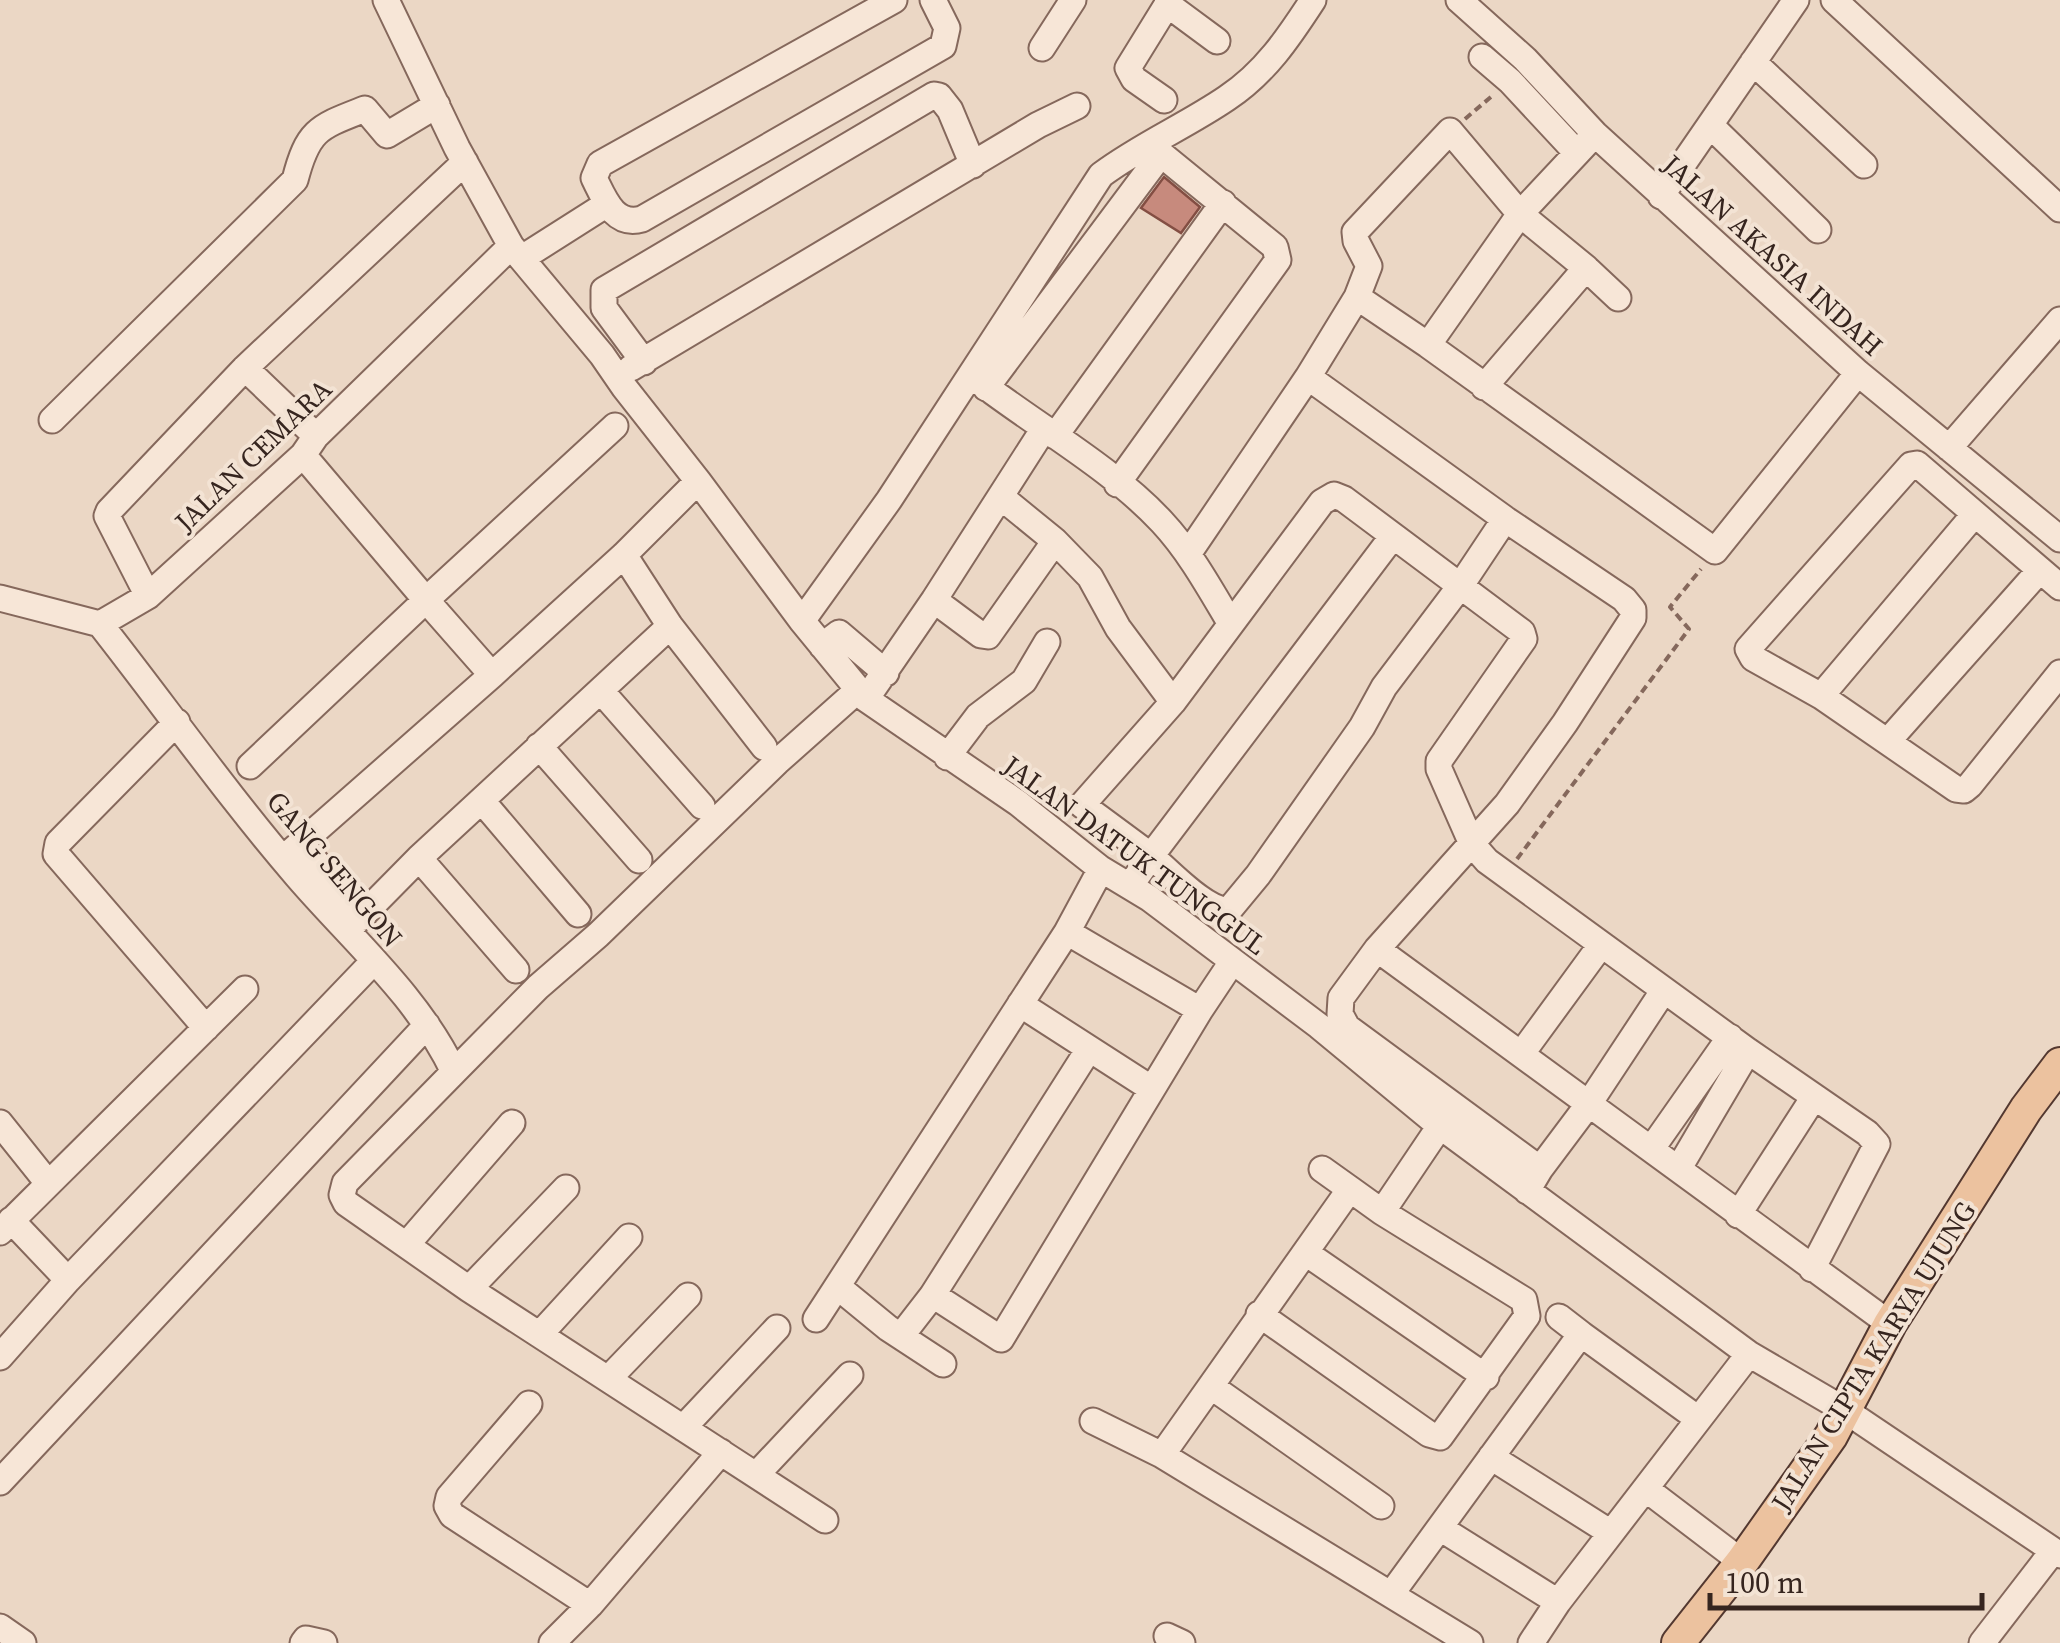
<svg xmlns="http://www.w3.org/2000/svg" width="2060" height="1643" viewBox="0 0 2060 1643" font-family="'Source Serif 4',serif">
  <rect width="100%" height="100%" fill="#ebd7c5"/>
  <path fill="#c78a7d" stroke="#834e43" stroke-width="2.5" d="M1164,177L1200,207L1181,233L1141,208Z"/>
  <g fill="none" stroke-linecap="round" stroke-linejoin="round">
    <g stroke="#85685c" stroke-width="29">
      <path id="minor" d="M386,0L457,148L511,246L602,355L624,387L698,481L802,621L866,699L1018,803L1101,869L1149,898L1319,1026L1440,1126L1749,1354L1843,1409L2060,1555
        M894,0L600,164L594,178C604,198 614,227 642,219L943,46L947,28L933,0
        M1459,0L1525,59L1595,134L1858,373L2060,539
        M1834,0L2060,209
        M1167,4L1217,41
        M1042,48L1073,0
        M1482,57L1510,81L1576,152
        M1753,62L1864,165
        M1164,100L1134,79L1128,68L1170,0
        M1711,126L1818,230
        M1595,134L1520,214L1428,345L1715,551L1858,373
        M1661,196L1796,0
        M522,258L607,204
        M1586,268L1618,298
        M1357,297L1369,266L1356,241L1355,232L1450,131L1520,214L1586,268L1484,387
        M644,362L604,308V290L934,95L939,96L950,110L973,165
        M245,368L316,436
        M631,368L1038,125L1077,106
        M973,377C1033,424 1111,467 1162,522C1190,552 1210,589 1231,624
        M1308,377L1505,519L1624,599L1633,610V618L1565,723L1507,804L1377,949L1341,998L1340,1014L1347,1027L1540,1169L1527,1191
        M986,388L1161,154L1275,247L1278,260L1117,484
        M52,420L295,180C308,129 319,127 365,109L387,135L437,105
        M1055,436L1223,203
        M1949,448L2060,320
        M303,455L426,600L615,426
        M1393,536L1151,856L1082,805L1173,702L1322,502L1334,495L1344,499L1522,632L1524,639L1439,761V769L1472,844L1487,861L1748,1051L1867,1133L1877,1144L1812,1269
        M1055,541L1090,577L1118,628L1173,702
        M1188,554L1308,377L1357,297L1428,345
        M624,555L670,626L764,747
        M2060,587L1917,464L1911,465L1748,649L1753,658L1821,696L1956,789L1964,790L1970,785L2060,673
        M148,596L107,516L109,511L245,368L465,162
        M0,598L100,624L148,596L303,455L316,436L511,246
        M934,600L981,635L988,636L1048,551L1055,541L1001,497
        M802,621L889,500L1101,175C1141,145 1186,126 1227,98C1265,73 1289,37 1313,0
        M100,624C166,708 228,796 297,876C351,939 418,996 454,1072L345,1183L342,1195L346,1203L469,1289L825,1520
        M822,646L839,633L886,673
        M601,691L702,806
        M1821,696L1974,515
        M866,699L934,600L1043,430
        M177,722L58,843L56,854L206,1028
        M1888,741L2040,570
        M539,746L639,860
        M947,757L978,716L1024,681L1047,642
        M250,766L426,600L492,675
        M482,801L578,914
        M300,843L363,917
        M284,858L492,675L624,555L698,481
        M419,858L516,970
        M1130,886L1151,856C1169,871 1206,912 1229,910L1258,875L1362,727L1384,687L1461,585L1505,519
        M348,930L419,858L670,626
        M1067,932L1101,869
        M1377,949L1890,1324
        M1020,1004L1152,1089
        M1522,1053L1601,945
        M454,1072L538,987L598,935L777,762L858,690
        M0,1123L48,1183
        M1652,1148L1730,1037
        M1679,1168L1748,1051
        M1322,1169L1350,1189
        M1540,1169L1588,1105L1664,990
        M1738,1215L1814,1097
        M11,1220L68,1280
        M0,1232L245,989
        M408,1243L512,1123
        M1306,1253L1486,1377
        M838,1287L888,1328L943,1364
        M469,1289L566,1188
        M933,1295L1001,1339L1200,1010L1232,962
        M1259,1314L1429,1434L1440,1437L1527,1316L1524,1300L1382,1212
        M1559,1317L1581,1334
        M816,1319L1067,932L1200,1010
        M541,1333L629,1237
        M901,1336L932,1296L1089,1049
        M0,1357L68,1280L374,961
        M610,1377L688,1296
        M1212,1387L1381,1506
        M529,1404L449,1497L447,1506L452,1515L590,1605
        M1093,1421L1162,1455L1470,1643
        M683,1428L777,1328
        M1162,1455L1350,1189L1382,1212L1440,1126
        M1491,1457L1611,1533
        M757,1474L850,1375
        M0,1482L427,1025
        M1646,1489L1742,1562
        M1440,1528L1558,1602
        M1392,1593L1581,1334L1697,1418
        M0,1627L23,1643
        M1167,1636L1182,1643
        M303,1643L306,1639L324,1643
        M552,1643L590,1605L721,1452
        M1531,1643L1558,1602L1749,1354
        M1982,1643L2053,1551"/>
    </g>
    <g stroke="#533830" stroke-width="36">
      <path id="major" d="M1678,1643L1742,1562L1831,1436L1890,1324L2026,1109L2060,1064"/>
    </g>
    <path stroke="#85685c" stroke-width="4" stroke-dasharray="8 5" stroke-linecap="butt" d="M1465,119L1492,96
      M1517,859L1689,629L1670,607L1701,569"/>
    <use href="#minor" stroke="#f7e6d7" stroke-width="25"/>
    <use href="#major" stroke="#ecc29f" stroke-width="32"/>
  </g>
  <g text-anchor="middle" stroke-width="8" stroke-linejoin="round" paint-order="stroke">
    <g font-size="28" fill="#36251f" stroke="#f3e3d4">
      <text transform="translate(1773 255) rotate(42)" y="10">JALAN AKASIA INDAH</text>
      <text transform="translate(253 455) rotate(-44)" y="10">JALAN CEMARA</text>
      <text transform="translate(1135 855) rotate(36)" y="10">JALAN DATUK TUNGGUL</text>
      <text transform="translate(335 869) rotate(50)" y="10">GANG SENGON</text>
      <text transform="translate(1873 1356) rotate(-58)" y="10">JALAN CIPTA KARYA UJUNG</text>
    </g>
  </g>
  <path d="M1710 1593v15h272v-15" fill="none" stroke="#36251f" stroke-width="5"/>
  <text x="1725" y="1593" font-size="30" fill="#36251f" stroke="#f3e3d4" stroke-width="8" paint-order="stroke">100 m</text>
</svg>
